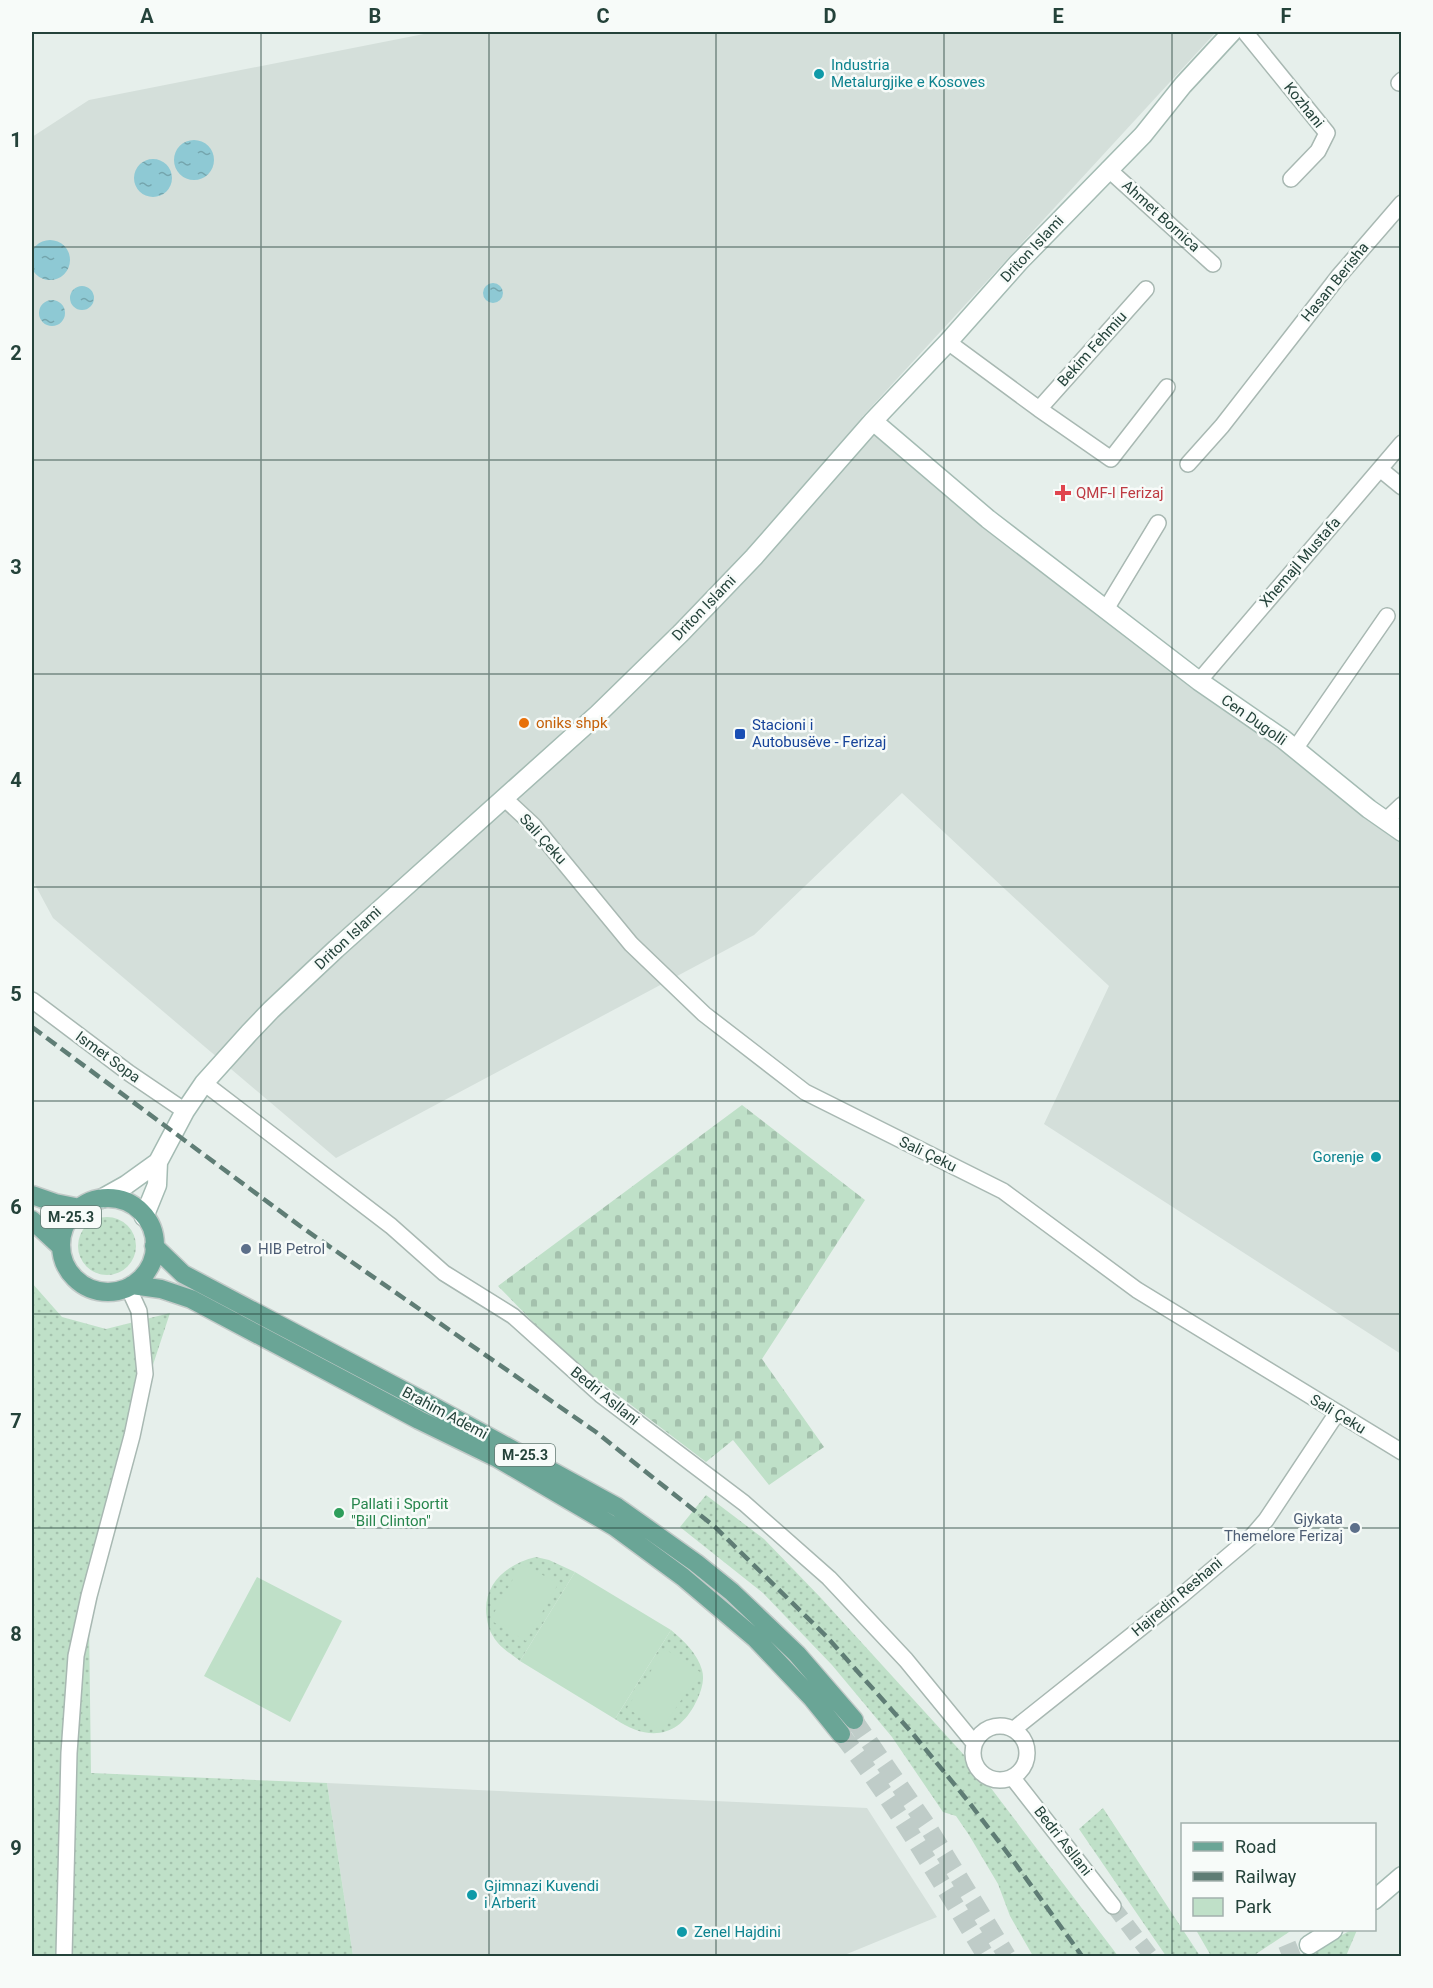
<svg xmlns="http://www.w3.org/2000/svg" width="1433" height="1988" viewBox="0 0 1433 1988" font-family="Roboto,sans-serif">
  <defs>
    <pattern id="green-dots" width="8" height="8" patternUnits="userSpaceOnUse" patternTransform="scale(1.5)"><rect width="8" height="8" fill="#bfe0c8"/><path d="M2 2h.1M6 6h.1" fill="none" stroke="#a4c1ad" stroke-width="1.8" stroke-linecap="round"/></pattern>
    <pattern id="cemetery-stones" width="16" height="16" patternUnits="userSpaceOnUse" patternTransform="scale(1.5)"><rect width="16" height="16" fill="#bfe0c8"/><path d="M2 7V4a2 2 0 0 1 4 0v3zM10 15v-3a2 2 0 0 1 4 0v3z" fill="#a4c1ad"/></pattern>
    <pattern id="water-ripples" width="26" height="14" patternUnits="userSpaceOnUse" patternTransform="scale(1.5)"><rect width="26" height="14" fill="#8ec9d4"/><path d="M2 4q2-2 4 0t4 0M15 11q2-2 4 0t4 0" fill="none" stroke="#74a5ad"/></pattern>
  </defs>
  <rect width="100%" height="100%" fill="#e6efeb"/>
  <path fill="#d4dfda" d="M434,32H1216L862,417L1205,692L1401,840V1354L1044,1124L1109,986L902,793L754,935L336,1158L53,918L32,879V137L89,100Z
    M327,1783L867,1808L937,1917L842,1956H353Z"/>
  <path fill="url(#green-dots)" d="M78 1246a29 29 0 1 1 58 0a29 29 0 1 1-58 0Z
    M32,1283L62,1317L106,1329L170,1313L106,1508L89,1622L91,1773L327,1783L353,1956H32Z
    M706,1495L764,1539L821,1598L975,1767L1118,1956H1033L1010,1916L998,1884L969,1835L956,1816L943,1812L892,1737L832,1665L763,1593L680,1527Z
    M536,1557L549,1560L575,1572L520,1661C511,1654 499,1647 493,1636C489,1630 488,1625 487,1619C481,1585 506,1564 536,1557Z
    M671,1630C684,1641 697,1653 702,1670C705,1680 701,1692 696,1702C678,1739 647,1741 615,1719Z
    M1103,1808L1200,1956H1166L1079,1829Z
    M1196,1930H1292L1253,1956H1211Z
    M1351,1930H1357L1346,1956H1305Z"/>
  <path fill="url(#cemetery-stones)" d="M742,1105L865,1200L762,1359L824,1447L769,1485L733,1440L706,1462L564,1354L498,1286Z"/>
  <path fill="#bfe0c8" d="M522,1563L558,1584L526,1641L490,1620Z
    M575,1572L671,1630L615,1719L520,1661Z
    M257,1577L342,1621L290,1722L204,1676Z
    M665,1649L700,1672L661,1730L627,1708Z"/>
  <path fill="url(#water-ripples)" d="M174 160a20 20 0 1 1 40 0a20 20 0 1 1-40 0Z
    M134 178a19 19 0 1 1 38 0a19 19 0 1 1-38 0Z
    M30 260a20 20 0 1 1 40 0a20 20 0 1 1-40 0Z
    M483 293a10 10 0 1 1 20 0a10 10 0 1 1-20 0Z
    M70 298a12 12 0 1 1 24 0a12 12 0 1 1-24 0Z
    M39 313a13 13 0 1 1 26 0a13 13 0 1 1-26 0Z"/>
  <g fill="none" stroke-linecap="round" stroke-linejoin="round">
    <path stroke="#bfccc8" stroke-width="15" stroke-dasharray="15 8" stroke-linecap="butt" d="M1113,1906L1151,1956"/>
    <path stroke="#bfccc8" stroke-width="18" stroke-dasharray="18 9" stroke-linecap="butt" d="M1282,1956L1309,1945"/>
    <path stroke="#bfccc8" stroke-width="18" stroke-dasharray="18 9" stroke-linecap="butt" d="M854,1720L928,1827L1007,1956
      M841,1734C896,1804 940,1881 986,1956"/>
    <g stroke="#a8b8b2" stroke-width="18">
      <path id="street" d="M1245,32L1327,133L1318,151L1291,179
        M1399,83L1402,80
        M1108,169L1213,264
        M948,342L1039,409L1111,459L1167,387
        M1039,409L1146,289
        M1188,464L1222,426L1338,277L1402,203
        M1380,469L1402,487
        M1106,609L1158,523
        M1199,681L1402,443
        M1295,749L1387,616
        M504,798L533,825L631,944L704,1014L805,1092L1003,1191L1137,1290L1402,1452
        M1385,821L1402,805
        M32,1000L129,1073L185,1111
        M204,1083L391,1226L444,1273L513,1316L601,1395L744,1503L829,1578L906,1660L974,1743
        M973 1753a27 27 0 1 1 54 0a27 27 0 1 1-54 0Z
        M1014,1729L1181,1596L1253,1535L1266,1520L1337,1413
        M1012,1777L1113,1906
        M64,1956L69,1753L76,1656L89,1596L132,1436L145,1374L139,1311L128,1287"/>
    </g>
    <g stroke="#a4bbb3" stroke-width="21">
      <path id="secondary" d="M873,421L988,519L1199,681L1283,739L1369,809L1402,832
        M101,1199L126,1185L158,1162
        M144,1217L157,1185L158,1162L185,1111L204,1083L249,1033L271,1010L336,949L598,714L681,633L754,557L873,421L948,342L1019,262L1143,135L1183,85L1232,32
        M1374,1900L1402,1876
        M1309,1945L1333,1930"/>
    </g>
    <g stroke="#c2cac8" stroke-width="21">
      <path id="primary" d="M32,1195L55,1203L80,1208
        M61 1245a47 47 0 1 1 94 0a47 47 0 1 1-94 0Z
        M32,1220L61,1247
        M154,1246L183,1274L427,1403L617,1507L696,1563L732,1592L797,1654L854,1720
        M132,1285L161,1289L191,1299L419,1420L497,1458L615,1527L683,1577L756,1639L812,1698L841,1734"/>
    </g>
    <use href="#street" stroke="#fff" stroke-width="15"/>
    <use href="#secondary" stroke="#fff" stroke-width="18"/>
    <use href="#primary" stroke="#6aa596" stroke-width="18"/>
    <path stroke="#5f7d75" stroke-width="4.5" stroke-dasharray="12 6" stroke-linecap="butt" d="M32,1027L300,1226L596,1432L715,1527L827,1637L913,1734L968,1801L1012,1859L1082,1956"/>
  </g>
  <path fill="none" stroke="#24423a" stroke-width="1.5" stroke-opacity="0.55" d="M261,32V1956M489,32V1956M716,32V1956M944,32V1956M1172,32V1956M32,247H1402M32,460H1402M32,674H1402M32,887H1402M32,1101H1402M32,1314H1402M32,1528H1402M32,1741H1402"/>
  <g fill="#0f9aa8" stroke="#f7fbf9" stroke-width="2">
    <circle cx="819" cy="74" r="6"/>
    <circle cx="1376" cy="1157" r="6"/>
    <circle cx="472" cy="1895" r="6"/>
    <circle cx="682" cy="1932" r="6"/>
  </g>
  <path fill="#e0444e" stroke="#f7fbf9" stroke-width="2" d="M1060 484h6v6h6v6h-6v6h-6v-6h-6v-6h6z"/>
  <circle fill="#e8710a" stroke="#f7fbf9" stroke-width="2" cx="524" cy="723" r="6"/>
  <rect fill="#1a4fb4" stroke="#f7fbf9" stroke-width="2" x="734" y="728" width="12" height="12" rx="3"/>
  <g fill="#5c6f8a" stroke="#f7fbf9" stroke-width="2">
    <circle cx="246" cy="1249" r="6"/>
    <circle cx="1355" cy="1528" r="6"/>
  </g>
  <circle fill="#2e9e5b" stroke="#f7fbf9" stroke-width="2" cx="339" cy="1513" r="6"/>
  <g text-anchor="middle" stroke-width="5" stroke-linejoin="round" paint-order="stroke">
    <g fill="#f7fbf9" stroke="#637a73" stroke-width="1.5">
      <rect x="41" y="1206" width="60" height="22" rx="4.5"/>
      <rect x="495" y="1444" width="60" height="22" rx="4.5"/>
    </g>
    <g font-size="14" font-weight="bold" fill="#24423a">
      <text x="71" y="1222">M-25.3</text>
      <text x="525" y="1460">M-25.3</text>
    </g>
    <g font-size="15" fill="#0d838f" stroke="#f7fbf9" text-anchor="start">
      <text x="831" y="70">Industria<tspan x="831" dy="17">Metalurgjike e Kosoves</tspan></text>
      <text x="1364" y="1162" text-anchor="end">Gorenje</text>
      <text x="484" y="1891">Gjimnazi Kuvendi<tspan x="484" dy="17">i Arberit</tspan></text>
      <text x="694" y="1937">Zenel Hajdini</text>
    </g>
    <g font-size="15" fill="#24423a" stroke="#f7fbf9">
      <text transform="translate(1304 105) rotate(51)" y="5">Kozhani</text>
      <text transform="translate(1161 216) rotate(42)" y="5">Ahmet Bornica</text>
      <text transform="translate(1032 249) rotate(-47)" y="5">Driton Islami</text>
      <text transform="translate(1335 282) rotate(-51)" y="5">Hasan Berisha</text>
      <text transform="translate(1092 349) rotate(-48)" y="5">Bekim Fehmiu</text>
      <text transform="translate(1300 562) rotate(-49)" y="5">Xhemajl Mustafa</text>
      <text transform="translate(704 608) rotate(-46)" y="5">Driton Islami</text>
      <text transform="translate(1254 720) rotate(35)" y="5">Cen Dugolli</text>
      <text transform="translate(543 839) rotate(48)" y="5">Sali Çeku</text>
      <text transform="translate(348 938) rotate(-43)" y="5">Driton Islami</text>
      <text transform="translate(108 1057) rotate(36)" y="5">Ismet Sopa</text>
      <text transform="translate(928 1154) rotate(26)" y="5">Sali Çeku</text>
      <text transform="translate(605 1396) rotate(39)" y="5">Bedri Asllani</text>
      <text transform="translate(445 1413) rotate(28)" y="5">Brahim Ademi</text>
      <text transform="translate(1338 1414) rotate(31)" y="5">Sali Çeku</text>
      <text transform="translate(1177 1597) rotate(-40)" y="5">Hajredin Reshani</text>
      <text transform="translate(1063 1841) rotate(52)" y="5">Bedri Asllani</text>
    </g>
    <g font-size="15" fill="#be3a42" stroke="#f7fbf9" text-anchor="start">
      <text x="1076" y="498">QMF-I Ferizaj</text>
    </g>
    <g font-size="15" fill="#c56008" stroke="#f7fbf9" text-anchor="start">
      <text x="536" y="728">oniks shpk</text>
    </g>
    <g font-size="15" fill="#164399" stroke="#f7fbf9" text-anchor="start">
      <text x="752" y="730">Stacioni i<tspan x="752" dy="17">Autobusëve - Ferizaj</tspan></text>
    </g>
    <g font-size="15" fill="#4e5e75" stroke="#f7fbf9" text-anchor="start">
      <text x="258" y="1254">HIB Petrol</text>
      <text x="1343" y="1524" text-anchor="end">Gjykata<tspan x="1343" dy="17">Themelore Ferizaj</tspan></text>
    </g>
    <g font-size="15" fill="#27864d" stroke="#f7fbf9" text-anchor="start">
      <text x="351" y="1509">Pallati i Sportit<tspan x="351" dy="17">"Bill Clinton"</tspan></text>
    </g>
  </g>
  <rect width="1433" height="1988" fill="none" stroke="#f7fbf9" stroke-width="66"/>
  <rect x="1181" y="1823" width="195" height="108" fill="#f7fbf9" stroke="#a3b1ad" stroke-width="1.5"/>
  <rect x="1193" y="1842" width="30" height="9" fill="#6aa596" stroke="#a3b1ad" stroke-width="1.5"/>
  <text x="1235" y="1853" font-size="18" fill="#24423a">Road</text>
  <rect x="1193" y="1872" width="30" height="9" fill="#5f7d75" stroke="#a3b1ad" stroke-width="1.5"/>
  <text x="1235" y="1883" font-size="18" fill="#24423a">Railway</text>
  <rect x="1193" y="1898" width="30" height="18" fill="#bfe0c8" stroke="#a3b1ad" stroke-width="1.5"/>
  <text x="1235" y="1913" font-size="18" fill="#24423a">Park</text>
  <rect x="33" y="33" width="1367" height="1922" fill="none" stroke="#24423a" stroke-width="2"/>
  <g font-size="20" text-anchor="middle" font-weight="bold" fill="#24423a">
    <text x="147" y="23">A</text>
    <text x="375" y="23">B</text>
    <text x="603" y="23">C</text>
    <text x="830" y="23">D</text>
    <text x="1058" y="23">E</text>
    <text x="1286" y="23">F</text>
    <text x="16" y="147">1</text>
    <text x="16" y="360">2</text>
    <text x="16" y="574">3</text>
    <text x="16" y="787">4</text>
    <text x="16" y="1001">5</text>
    <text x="16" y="1214">6</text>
    <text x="16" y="1428">7</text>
    <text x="16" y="1641">8</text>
    <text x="16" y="1855">9</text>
  </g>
</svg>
